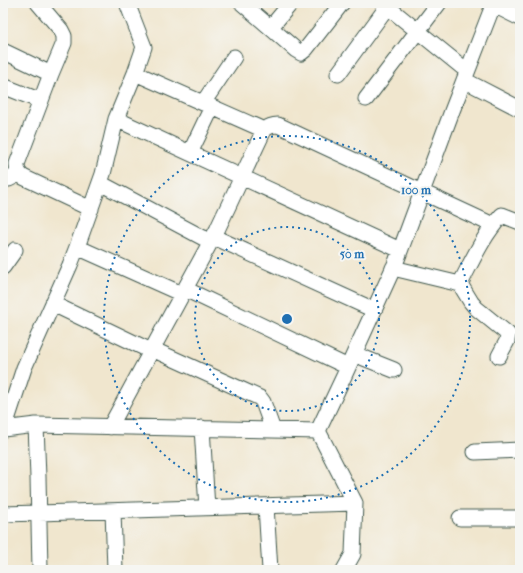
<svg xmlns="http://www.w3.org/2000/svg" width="523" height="573" viewBox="0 0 523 573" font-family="'IM FELL French Canon',serif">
  <rect width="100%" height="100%" fill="#f6f6f2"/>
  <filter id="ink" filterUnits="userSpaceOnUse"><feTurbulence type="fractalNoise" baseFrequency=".025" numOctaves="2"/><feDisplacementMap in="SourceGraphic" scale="8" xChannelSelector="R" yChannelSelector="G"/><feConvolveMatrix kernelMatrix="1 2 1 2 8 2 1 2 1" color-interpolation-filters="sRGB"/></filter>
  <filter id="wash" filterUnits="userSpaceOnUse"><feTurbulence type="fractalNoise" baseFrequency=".012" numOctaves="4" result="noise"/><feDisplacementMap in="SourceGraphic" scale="16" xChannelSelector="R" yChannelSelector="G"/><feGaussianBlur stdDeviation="0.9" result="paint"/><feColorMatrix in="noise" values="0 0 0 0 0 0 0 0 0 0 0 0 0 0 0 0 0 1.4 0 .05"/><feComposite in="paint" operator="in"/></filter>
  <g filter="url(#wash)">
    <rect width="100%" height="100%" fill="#f0e6ce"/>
  </g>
  <g filter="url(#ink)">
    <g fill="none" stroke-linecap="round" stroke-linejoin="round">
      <g stroke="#3e564b" stroke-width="17">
        <path id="minor" d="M38,3L61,30L64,36V43L51,74L17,164C17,170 18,173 23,177L91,209
          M242,3L296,50L301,53L306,49L342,3
          M383,3L467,71
          M490,3L520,18
          M271,27L291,3
          M3,51L51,74
          M135,73L264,130
          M338,74L390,3
          M464,80L520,109
          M3,86L41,101
          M366,99L439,3
          M203,103L234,57
          M116,119L400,250
          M190,153L212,107
          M3,179H9L19,174
          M100,183L211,242
          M214,237L374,310
          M77,247L182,294
          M3,267L15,250
          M393,268L460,284C473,259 483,236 502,215L520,222
          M460,284L471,302L476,308L508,334L507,341L499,356
          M185,289L348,367
          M53,304L151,351
          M152,349L260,398L263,402L273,430
          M354,354L394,370
          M110,427L217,230L264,130C269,126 272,125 278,125L493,225
          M202,428L207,508
          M3,429L36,425
          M4,429L24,368L70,265L77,247L103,174L116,119L135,73L144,47L127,3
          M318,431L355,503L353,554L344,570
          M475,452L520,450
          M266,506L270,570
          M113,511L115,570
          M3,514L39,513L355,503
          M460,518H520
          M40,570L38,477L36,425L318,431L344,376L396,262L452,111L494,3"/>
      </g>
      <use href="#minor" stroke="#fff" stroke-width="15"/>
    </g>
  </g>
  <g fill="none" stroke="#1f6fb2" stroke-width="2" stroke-dasharray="2 4">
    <circle cx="287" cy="319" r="92"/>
    <circle cx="287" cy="319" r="183"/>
  </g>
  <circle cx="287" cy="319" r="6" fill="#1f6fb2" stroke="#f6f6f2" stroke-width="2"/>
  <g font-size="12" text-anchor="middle" font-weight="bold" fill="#1f6fb2" stroke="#f6f6f2" stroke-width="4" stroke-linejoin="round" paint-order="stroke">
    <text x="416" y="194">100 m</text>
    <text x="352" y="258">50 m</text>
  </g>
  <rect width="523" height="573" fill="none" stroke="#f6f6f2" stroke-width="16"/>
</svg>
